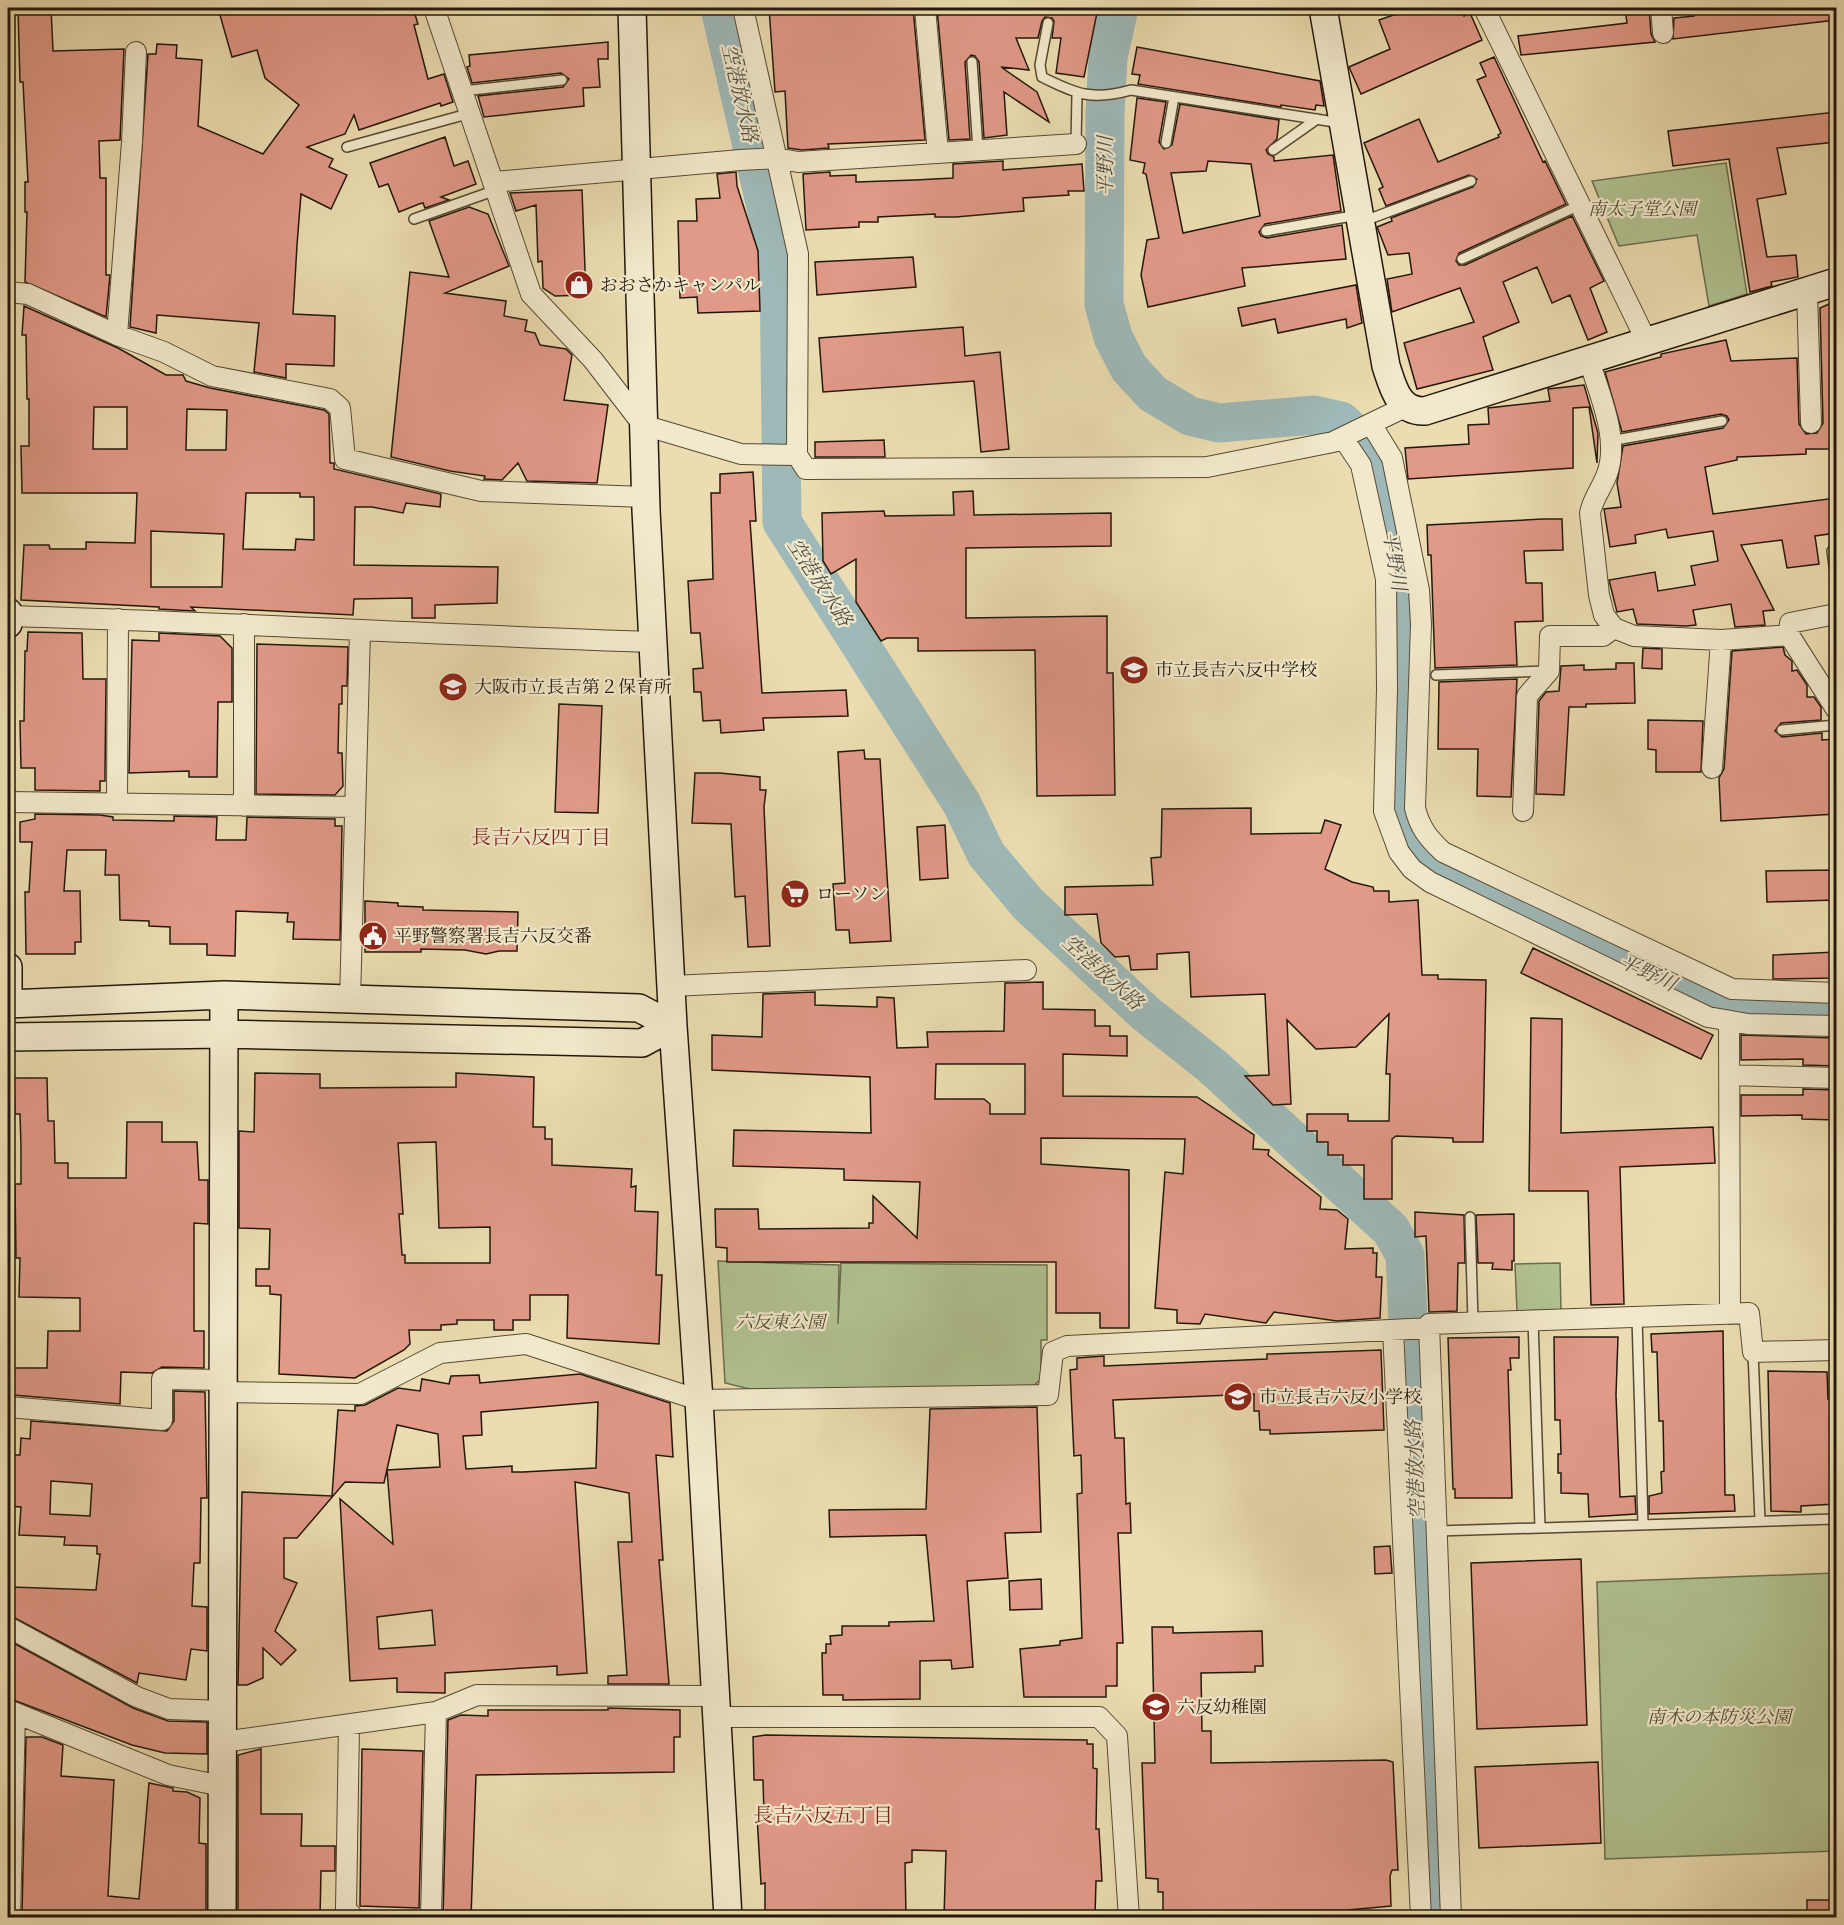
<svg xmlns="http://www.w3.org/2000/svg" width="1844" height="1925" viewBox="0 0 1844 1925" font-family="Vollkorn,'Noto Serif JP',serif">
  <rect width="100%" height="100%" fill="#ebddb1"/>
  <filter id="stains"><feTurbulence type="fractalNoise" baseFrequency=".00333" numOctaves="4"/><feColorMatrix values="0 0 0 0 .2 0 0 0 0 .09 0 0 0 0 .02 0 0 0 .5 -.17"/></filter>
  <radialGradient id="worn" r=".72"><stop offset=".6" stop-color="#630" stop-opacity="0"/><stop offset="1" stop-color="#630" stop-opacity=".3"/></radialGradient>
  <path fill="#b1c291" stroke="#6a6d4e" stroke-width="1.5" d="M1726,163L1747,294L1709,306L1697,235L1619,246L1592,181Z
    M718,1261L839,1265L838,1324L841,1263L1047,1265V1340H1041V1379L1031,1388L766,1393L725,1383Z
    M1560,1263L1561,1310L1517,1311L1515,1264Z
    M1836,1573V1851L1605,1859L1597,1582Z"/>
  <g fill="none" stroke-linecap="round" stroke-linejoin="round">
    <path stroke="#9eb9b8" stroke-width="39" d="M720,8L779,263L782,522L962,804L986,854L1028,904L1145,1013L1212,1066L1391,1230L1405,1255L1435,1918
      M1119,8L1108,57L1105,113L1104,304L1113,337L1129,368L1153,394L1190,416L1219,423L1314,415L1341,421L1366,444L1377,462L1400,576L1403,618L1398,809C1404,842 1416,853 1443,871L1685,991L1729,1006L1836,1012"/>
  </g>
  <path fill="#e19988" stroke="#24180b" stroke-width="1.5" fill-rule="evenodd" d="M18,8H51L53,51L124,49L120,140L99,141L100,178H106V275H110L106,317L25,282L27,212H25V182H28L23,82H20Z
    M218,8H413L418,24L414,25L428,79L444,74L453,102L441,106L440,103L359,130L354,115L345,134L307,147L333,159L329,167L347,175L331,209L301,194L297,245L293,314L335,316L334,366L286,364V378L254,372L259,323L157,315L156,333L130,327L148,54H156L157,44L177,45L176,58L202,60L198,126L263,154L299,105L265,78L257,50L232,57Z
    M769,8H913L925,140L828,144L829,148L802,150L788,148L785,91L775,92Z
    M937,8H1098L1084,77L1056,73L1061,38H1052L1054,21L1052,18L1045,17L1042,21L1038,38H1016L1029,70L1001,67L1037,92L1049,122L1004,92L1007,135L984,138L979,62L975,56L971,55L965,62L970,139L949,140Z
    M1414,8H1461L1464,16L1470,13L1482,40L1361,94L1349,67L1390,49L1379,20Z
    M1625,8H1649L1651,34L1655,42L1521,55L1518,36L1627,23Z
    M1727,8H1836V20L1673,39L1674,18L1694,16L1693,11Z
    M608,42V59H598L600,87L583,88L584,106L484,117L478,96L563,87L569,79L561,73L472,83L467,67L470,66L469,55Z
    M1137,47L1320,81L1324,106L1316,105L1315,110L1281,105V107L1138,84L1140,75L1132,74Z
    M1494,57L1543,162L1545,161L1566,204L1459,253L1456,261L1459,265H1465L1572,216L1604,281L1590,288L1607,332L1588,340L1570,295L1552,303L1537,267L1503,282L1519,322L1483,337L1493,370L1417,389L1404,343L1474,322L1460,288L1392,312L1387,279L1412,274L1409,253L1388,255L1377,227L1392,221L1391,218L1473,187L1477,179L1469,175L1386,206L1379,189L1383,187L1364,143L1419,119L1438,162L1499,137L1498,135L1501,133L1477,80L1486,76L1480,63Z
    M1137,98L1166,102L1159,142L1164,149L1172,145L1180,104L1279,120L1277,139L1266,150L1268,154L1274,157V161L1333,155L1341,211L1265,224L1259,232L1261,236L1267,238L1342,225L1346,259L1242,268L1245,286L1148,307L1141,275L1147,240L1159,238L1146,174L1143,173L1145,163L1130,160ZM1208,161L1251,164L1260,216L1183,233L1171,173L1206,171Z
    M1836,112V142L1777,148L1786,194L1757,199L1767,257L1796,255L1798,277L1771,282L1772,286L1750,292L1729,159L1673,166L1668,131Z
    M445,137L454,166L468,161L476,184L441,197L449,200L425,208L423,203L419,204L399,212L388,184L379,187L370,163Z
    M1003,161V170L1082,164L1084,191H1068L1069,195L1023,198L1024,211L956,217H935V214L878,217V222H859V227L806,230L803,174L830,172V176L856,175V182L915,180L953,178V164Z
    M736,172L737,186L758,251L760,311L698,313L697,297L680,298L678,221H697L696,199L720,198L717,174Z
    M582,190L586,295L555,296L543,288L542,261L538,262L536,205L516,211L510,193Z
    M469,207L488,214L509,266L445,293L506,301L504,316L527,320L525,331L535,333L540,345L566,349L572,355L564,400L608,405L597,483L527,481L518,463L502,480L484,479L485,476L450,471L391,457L410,272L449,277L429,221Z
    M913,257L916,287L817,295L815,262Z
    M1356,285L1362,323L1347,328L1346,319L1278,333L1275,319L1242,326L1238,308Z
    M1836,301V449H1806V454L1737,457V460L1705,467L1713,514L1836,498V533L1815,536L1819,564L1787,568L1782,540L1741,545L1774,610L1763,611L1765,625L1735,627L1731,604L1693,610L1696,625L1686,626L1637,624L1633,609L1617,612L1609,580L1655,572L1658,591L1695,585L1691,566L1718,561L1713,531L1668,538L1666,529L1635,535L1636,543L1610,547L1604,509L1621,507L1617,483L1623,446L1723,428L1729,420L1727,416L1721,414L1622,432L1605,372L1661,357V354L1726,340L1731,361L1797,358L1799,424L1806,434L1817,433L1823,423L1820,308Z
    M24,306L118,348L166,375H183L186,381L210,388L324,410L329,414L330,463H334V469L441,494L440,507L406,503L403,513L372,507H355L354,565L498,567L497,603L435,605V618H412V598L354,599L353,615L191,607L195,611L159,609V607L21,600L24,545H49L50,549H86V542L135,543L137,493H22L21,446H29V399H27L26,335H22ZM94,407H127V449H93ZM187,409L227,410L226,450H186ZM246,493H300V497H314V540L296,539L295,550L243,549ZM151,531L224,534L222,587H151Z
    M963,327L965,356L1000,352L1009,449L981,452L974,381L823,392L819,338Z
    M1584,385L1598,433L1597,463L1589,407L1573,408V468L1408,479L1405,448L1469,444L1468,425L1489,424L1488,408L1550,401L1548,389Z
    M884,440L885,457H815V442Z
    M753,472L756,521H750L762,693L846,690L848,716L763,718L764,730L721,733L720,720L703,721L701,692H694L693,669L703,668L700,633H691L688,581L713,579L711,493H720V474Z
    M973,491L974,515L1111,513V546L966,548V618L1107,616V673H1113L1115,795L1037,796L1035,650L918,651V638H887L881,641L856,602V559L831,574L823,561L822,513L884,511L885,516L954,515L953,492Z
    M1543,519H1562L1563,550L1524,551L1526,583H1542L1543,621L1515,622L1517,665L1435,668L1431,555H1428L1427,525Z
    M28,632L82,633L83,679H106L105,773V781H100V791L35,790V768H21L20,721H24L25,651H27Z
    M159,633L220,636L232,648V702H218L217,777H189V771L129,773L132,640L159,641Z
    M257,644L348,647L347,686H342V704H339L338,753H342L343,786L335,795L256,794Z
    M1783,647L1785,655L1792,661V671L1797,670L1807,685V697H1814L1821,707V720L1781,723L1775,731L1782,737L1822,733V740L1836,739V814L1721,821L1719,778L1724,769L1732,651Z
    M1643,648L1662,649V669L1642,668Z
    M1616,663H1634L1635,703L1586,704V707H1569L1564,795L1536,794L1539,701L1546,692L1559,691L1561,666L1584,665V670L1616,669Z
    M1517,679L1511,797L1477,796L1478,749H1438L1439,682Z
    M559,704L602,706L598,813L555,812Z
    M1648,720L1703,721L1701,772H1656V750L1648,749Z
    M864,750L865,759H880L891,941L850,943L849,930H836L833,884L845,883L838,752Z
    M695,773H720L760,777V790H766L764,807L770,946L748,947L745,896L735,897L731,824L692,823Z
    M1251,808V834L1321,833L1325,820L1341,825L1325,869L1352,882L1373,887L1374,891H1389V902L1418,900L1422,975H1438V979L1486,980L1483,1142H1453V1138L1396,1136L1392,1139V1199H1364V1165H1343V1155H1328V1142H1317V1131H1307V1114H1348V1121H1389L1390,1074H1386L1389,1014L1356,1047L1316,1049L1287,1020L1291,1104L1273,1105L1245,1076L1269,1075L1265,994L1191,997L1189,952L1157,954V969L1131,970L1129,956L1115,957L1101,943L1097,914L1065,915V887L1153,885L1151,858L1161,857L1162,809Z
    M35,814L100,815L113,817V820L174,821V816L217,817L216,840H246L247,817L335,819V826H342L340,940L293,939L294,922H287L288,913L236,911L235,956L207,955V944H170V927L149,926V921L120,920L119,875H105L106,850H67L64,891H80L81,942H75V954H26L25,892H29L32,842H20V822L35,819Z
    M945,825L948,878L920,880L917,827Z
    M1836,870V900L1767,902L1766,871Z
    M365,901L398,903V906L423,907V910L518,912L517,951H499L486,954L465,950L421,949V952H365Z
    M1533,948L1713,1035L1701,1059L1521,973Z
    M1836,952V978L1773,979V955Z
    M1043,982V1009L1095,1010V1026H1110V1036H1127V1056L1063,1054V1096L1197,1097L1254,1135L1253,1149L1269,1150L1268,1155L1321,1197L1320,1209L1337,1210L1348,1219L1345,1249L1373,1248V1253H1377L1376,1277H1382L1380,1318L1337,1321L1274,1312L1266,1323L1205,1314L1200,1324L1177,1323V1310L1155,1308L1165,1172L1183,1174L1185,1139L1041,1138V1164L1129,1170V1328H1100V1313H1056V1262H727V1248L716,1247L715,1209H758L759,1229L869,1228V1223H873V1196L917,1238L920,1182L844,1180V1169L733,1166L734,1130L871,1133L870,1077L712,1070V1035L762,1037L763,994L815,992V1005L877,1007V997L894,998L897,1048L928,1047L927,1032L1004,1031L1005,983ZM936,1064H1025V1114H990V1104L984,1099H935Z
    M1531,1018L1562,1019L1561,1133L1713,1127L1715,1163L1620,1167L1624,1304L1591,1305L1588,1191H1529Z
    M1741,1035L1836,1038V1066L1803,1065V1059L1741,1060Z
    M255,1073L320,1074V1088L456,1087V1073L534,1077L533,1127H545V1139H552V1165L632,1169L631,1187L636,1186L635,1211L658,1212L656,1275H662L659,1344L567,1338L568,1295H530V1320H513V1330H494V1320H457V1324L441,1325V1330H409L410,1344L404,1350L355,1378L279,1374L281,1295L270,1294V1286H256V1269H269L270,1229L239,1228V1131L254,1132ZM436,1142L439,1228L490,1227V1263H405V1255H402L399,1214H403L398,1143Z
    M14,1078H47L48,1121H54L55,1163H68V1178H126L127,1122H162V1142H197L199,1180H208V1224L194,1223V1331H204V1368L162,1367L152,1373L121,1372L120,1404L13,1395V1368H47L48,1331H80V1298L19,1297L20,1258H16L15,1184H21V1146L20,1114H15Z
    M1803,1089L1836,1090V1120L1802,1119V1115L1741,1116V1095H1803Z
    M1415,1212L1464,1215L1465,1263H1458L1457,1311L1429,1312L1426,1236L1415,1237Z
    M1514,1214V1261H1512V1270L1492,1269L1493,1263H1478L1476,1215Z
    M1723,1331L1725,1495H1734L1735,1511L1649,1514V1496L1662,1493L1661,1472L1664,1471L1663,1421H1659L1657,1352H1652L1651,1334Z
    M1519,1337V1358H1510L1511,1370H1508L1512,1498H1455V1489H1453L1448,1338Z
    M1554,1337H1618L1616,1395L1620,1497L1635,1496L1636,1514L1589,1517L1588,1494L1561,1493V1473H1558V1454H1561L1560,1420H1555Z
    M1381,1350L1384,1430L1270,1434V1430H1260L1259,1411H1254V1394L1113,1400L1115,1438H1124L1126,1504L1130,1503L1131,1533H1118L1123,1643H1117V1686H1106V1697H1024L1020,1649L1060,1645V1641L1082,1638L1077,1494L1082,1493L1081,1455L1074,1456L1070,1370L1077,1369V1358L1104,1356V1366L1267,1359V1354Z
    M1768,1371L1827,1372L1828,1399H1832V1443L1833,1465H1836V1504L1801,1506V1512L1771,1511Z
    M580,1374L670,1403L673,1457L656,1455L663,1560H659L669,1684H608V1676L627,1675L618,1542H632L629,1493L575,1482L587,1673L557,1675V1666L445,1673V1693L397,1692V1678L350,1681L340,1499L393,1544L387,1470L440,1467L438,1434L397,1425L384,1483L345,1482L297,1538H284V1578L297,1583L275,1631L296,1650L281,1665L263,1648V1678L247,1685H238L242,1492L332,1496L338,1410L355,1411V1406L365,1405L398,1388L420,1391L422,1379L449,1384L451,1376L479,1375L480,1383ZM598,1402L596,1468L523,1472H512V1466L466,1469L463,1436L482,1435L481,1412ZM432,1610L435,1645L379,1649L377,1617Z
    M174,1391L205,1392L207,1498H201L200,1563H194L192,1606L207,1607V1651L191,1649L186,1680L139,1673L137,1683L11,1616L12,1587L96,1590L100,1554H97V1546L64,1545L65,1537L19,1535L21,1507L8,1506L11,1455H20L21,1438L30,1439L31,1421L167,1431L174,1421ZM51,1481L92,1484L90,1516L50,1514Z
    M1037,1407L1041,1532L1005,1533L1008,1578L967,1581L973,1667L952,1669L951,1660L920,1661V1699L843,1700V1695H823L822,1653H826V1644H831L830,1636L842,1635V1626H889V1622L934,1621L926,1535L830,1537L829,1510L926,1509L930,1409Z
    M1390,1546L1392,1573L1375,1574L1374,1547Z
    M1581,1559L1587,1725L1477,1729L1471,1563Z
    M1041,1579L1042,1609L1010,1610L1009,1581Z
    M1152,1627H1173V1633L1262,1631L1263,1666H1255V1672L1201,1673L1202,1731H1211V1763L1386,1760L1393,1762L1398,1870H1392L1390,1876L1391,1906L1348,1910L1163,1911V1892H1158V1879L1146,1878L1142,1763H1155Z
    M8,1640L133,1708L168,1721L207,1722V1754L165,1753L132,1745L8,1698Z
    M608,1708L680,1710V1737H674V1772L476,1775L471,1917H443L448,1720L461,1715L488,1716V1710H608Z
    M766,1735L1087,1740V1744H1093V1768L1097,1769L1096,1829H1099L1102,1881H1096L1095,1917H944L946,1851L912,1850V1862L905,1863L906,1917H765V1883L761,1884L757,1816H764L763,1780H754L753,1737Z
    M26,1737H42L63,1745L61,1776L114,1780L108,1896L139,1899L149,1783L173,1788V1791L187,1792L200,1798L199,1843L206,1844V1917H50L22,1914Z
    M261,1749V1814H302L301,1846H335V1871H321L320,1917H238V1755Z
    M362,1749L423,1751L419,1908L360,1906Z
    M1598,1762L1601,1843L1479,1848L1475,1767Z
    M1807,1900H1836V1917H1807Z"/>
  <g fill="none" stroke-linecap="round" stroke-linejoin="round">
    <g stroke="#564934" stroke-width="12">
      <path id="lane" d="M1048,23L1040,65L1042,77C1076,94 1092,101 1131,90L1341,123
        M972,62L978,150
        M463,91L562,80
        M1166,143L1174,97
        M1076,144L1077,94
        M347,147L471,113
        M1273,150L1317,119
        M414,219L496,190
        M1364,221L1471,181
        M1266,231L1358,215
        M1462,259L1580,205
        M1610,441L1722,421
        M1832,551L1836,579
        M1436,675L1547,671
        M1782,730L1836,725
        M1470,1217L1473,1322
        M1637,1317L1643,1524
        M1533,1320L1540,1527
        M1753,1352L1760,1521
        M1437,1531L1836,1519"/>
    </g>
    <g stroke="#564934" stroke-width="22">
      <path id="street" d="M434,8L531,294L593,360L643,425L741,454L797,455L806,469L1207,467L1333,442L1405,407
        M743,8L798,254L797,455
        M925,8L938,153
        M1484,8L1647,342
        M1661,8L1663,33
        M494,182L740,160L776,158L798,162L1076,144
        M1807,291L1811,423
        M8,292L28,294L117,335L164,352L212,376L330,399L340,408L345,459L481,491L645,497
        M117,335L132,142L136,52
        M1589,360C1599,394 1620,438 1607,474C1602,488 1593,498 1590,513L1599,595L1604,615L1614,628L1634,636L1721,640L1789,635L1836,709
        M1371,424L1392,458L1419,590L1421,624L1415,808C1420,828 1428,838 1443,852L1732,989L1836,993
        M1343,438L1361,465L1386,579L1387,689L1384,811L1399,852L1412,869L1430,882L1708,1017L1748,1024L1836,1026
        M8,616C223,622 438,635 653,642
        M1789,635L1790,623L1836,614
        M1712,768L1721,640
        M8,802L354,807
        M117,804L118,619
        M244,806V624
        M1523,811L1527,696L1549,671L1550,636H1603L1614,628
        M671,986L1026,970
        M350,1000L360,631
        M1729,1022L1730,1314
        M1729,1075L1836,1078
        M1393,1330L1421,1918
        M223,1392L360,1394L440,1353L526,1344L699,1400L1048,1395L1053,1352L1067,1346L1430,1328
        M8,1407L162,1420V1379L223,1380
        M8,1627L137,1697L169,1709L223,1711
        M8,1710L168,1775L222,1786
        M717,1717H1099L1117,1736L1129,1918
        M349,1726L346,1909L354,1918
        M223,1742L436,1712L477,1695L715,1696
        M10,1918L15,1713
        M431,1918L436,1712
        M1451,1918L1429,1324L1749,1313L1753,1352L1836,1350"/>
    </g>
    <g stroke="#24180b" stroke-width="30">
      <path id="secondary" d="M632,8L646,510L673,1026L699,1400L728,1918
        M1323,8L1386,366C1393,387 1398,412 1425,411L1836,282
        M8,612V624
        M8,967V1004L224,995L639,1008L673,1026
        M8,1037L224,1034L642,1043L673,1026
        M222,1918L224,995"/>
    </g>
    <use href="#lane" stroke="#f2e9cc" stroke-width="9"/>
    <use href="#street" stroke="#f2e9cc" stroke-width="20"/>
    <use href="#secondary" stroke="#f2e9cc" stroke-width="27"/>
  </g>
  <defs>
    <g id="shop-disc" transform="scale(1.5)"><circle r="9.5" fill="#8f2418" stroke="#f2e9cc"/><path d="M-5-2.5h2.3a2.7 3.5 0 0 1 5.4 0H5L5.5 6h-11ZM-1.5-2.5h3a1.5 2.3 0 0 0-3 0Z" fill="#fff"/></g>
    <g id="school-disc" transform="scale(1.5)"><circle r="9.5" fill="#8f2418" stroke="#f2e9cc"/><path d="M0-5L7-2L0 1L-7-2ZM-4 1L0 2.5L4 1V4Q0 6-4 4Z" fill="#fff"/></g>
    <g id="supermarket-disc" transform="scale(1.5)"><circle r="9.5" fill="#8f2418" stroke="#f2e9cc"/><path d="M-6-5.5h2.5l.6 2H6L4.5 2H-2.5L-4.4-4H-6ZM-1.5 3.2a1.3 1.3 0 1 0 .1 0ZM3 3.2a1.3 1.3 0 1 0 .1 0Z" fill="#fff"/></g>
    <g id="civic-disc" transform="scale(1.5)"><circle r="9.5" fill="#8f2418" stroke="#f2e9cc"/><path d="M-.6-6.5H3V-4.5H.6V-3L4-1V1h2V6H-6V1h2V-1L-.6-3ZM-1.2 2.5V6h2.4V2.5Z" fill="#fff"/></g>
  </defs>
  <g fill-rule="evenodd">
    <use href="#shop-disc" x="579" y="285"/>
    <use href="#school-disc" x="1134" y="670"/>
    <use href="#school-disc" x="453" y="687"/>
    <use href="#supermarket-disc" x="795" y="894"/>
    <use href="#civic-disc" x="373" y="936"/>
    <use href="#school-disc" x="1238" y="1397"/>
    <use href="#school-disc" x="1156" y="1707"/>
  </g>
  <g text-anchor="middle" stroke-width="4.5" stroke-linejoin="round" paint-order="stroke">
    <g font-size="18" font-style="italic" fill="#4e4b33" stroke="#f2e9cc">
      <text x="1642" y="215">南太子堂公園</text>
      <text x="780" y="1328">六反東公園</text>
      <text x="1719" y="1723">南木の本防災公園</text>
    </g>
    <g font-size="18" fill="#24180b" stroke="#f2e9cc" text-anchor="start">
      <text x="600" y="291">おおさかキャンパル</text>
      <text x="1155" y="676">市立長吉六反中学校</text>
      <text x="474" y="693">大阪市立長吉第２保育所</text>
      <text x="816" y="900">ローソン</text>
      <text x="394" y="942">平野警察署長吉六反交番</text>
      <text x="1259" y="1403">市立長吉六反小学校</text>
      <text x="1177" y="1713">六反幼稚園</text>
    </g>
    <g font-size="20" font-style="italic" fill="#4f5048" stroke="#f2e9cc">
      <text transform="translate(740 93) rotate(77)" y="7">空港放水路</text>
      <text transform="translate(1105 166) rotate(-90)" y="7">平野川</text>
      <text transform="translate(1395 561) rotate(81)" y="7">平野川</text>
      <text transform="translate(820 582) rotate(57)" y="7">空港放水路</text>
      <text transform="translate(1103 972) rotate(42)" y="7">空港放水路</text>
      <text transform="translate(1648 972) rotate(26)" y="7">平野川</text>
      <text transform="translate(1415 1470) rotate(-93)" y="7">空港放水路</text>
    </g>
    <g font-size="20" fill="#7a1f14" stroke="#f2e9cc">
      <text x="541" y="844">長吉六反四丁目</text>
      <text x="823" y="1822">長吉六反五丁目</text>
    </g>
  </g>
  <rect width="1844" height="1925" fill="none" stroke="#ebddb1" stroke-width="30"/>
  <rect x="9" y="9" width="1826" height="1907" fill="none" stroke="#24180b" stroke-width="3"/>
  <rect x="15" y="15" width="1814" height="1895" fill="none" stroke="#24180b" stroke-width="1.5"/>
  <rect width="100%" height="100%" filter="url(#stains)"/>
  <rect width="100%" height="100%" fill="url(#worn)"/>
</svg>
